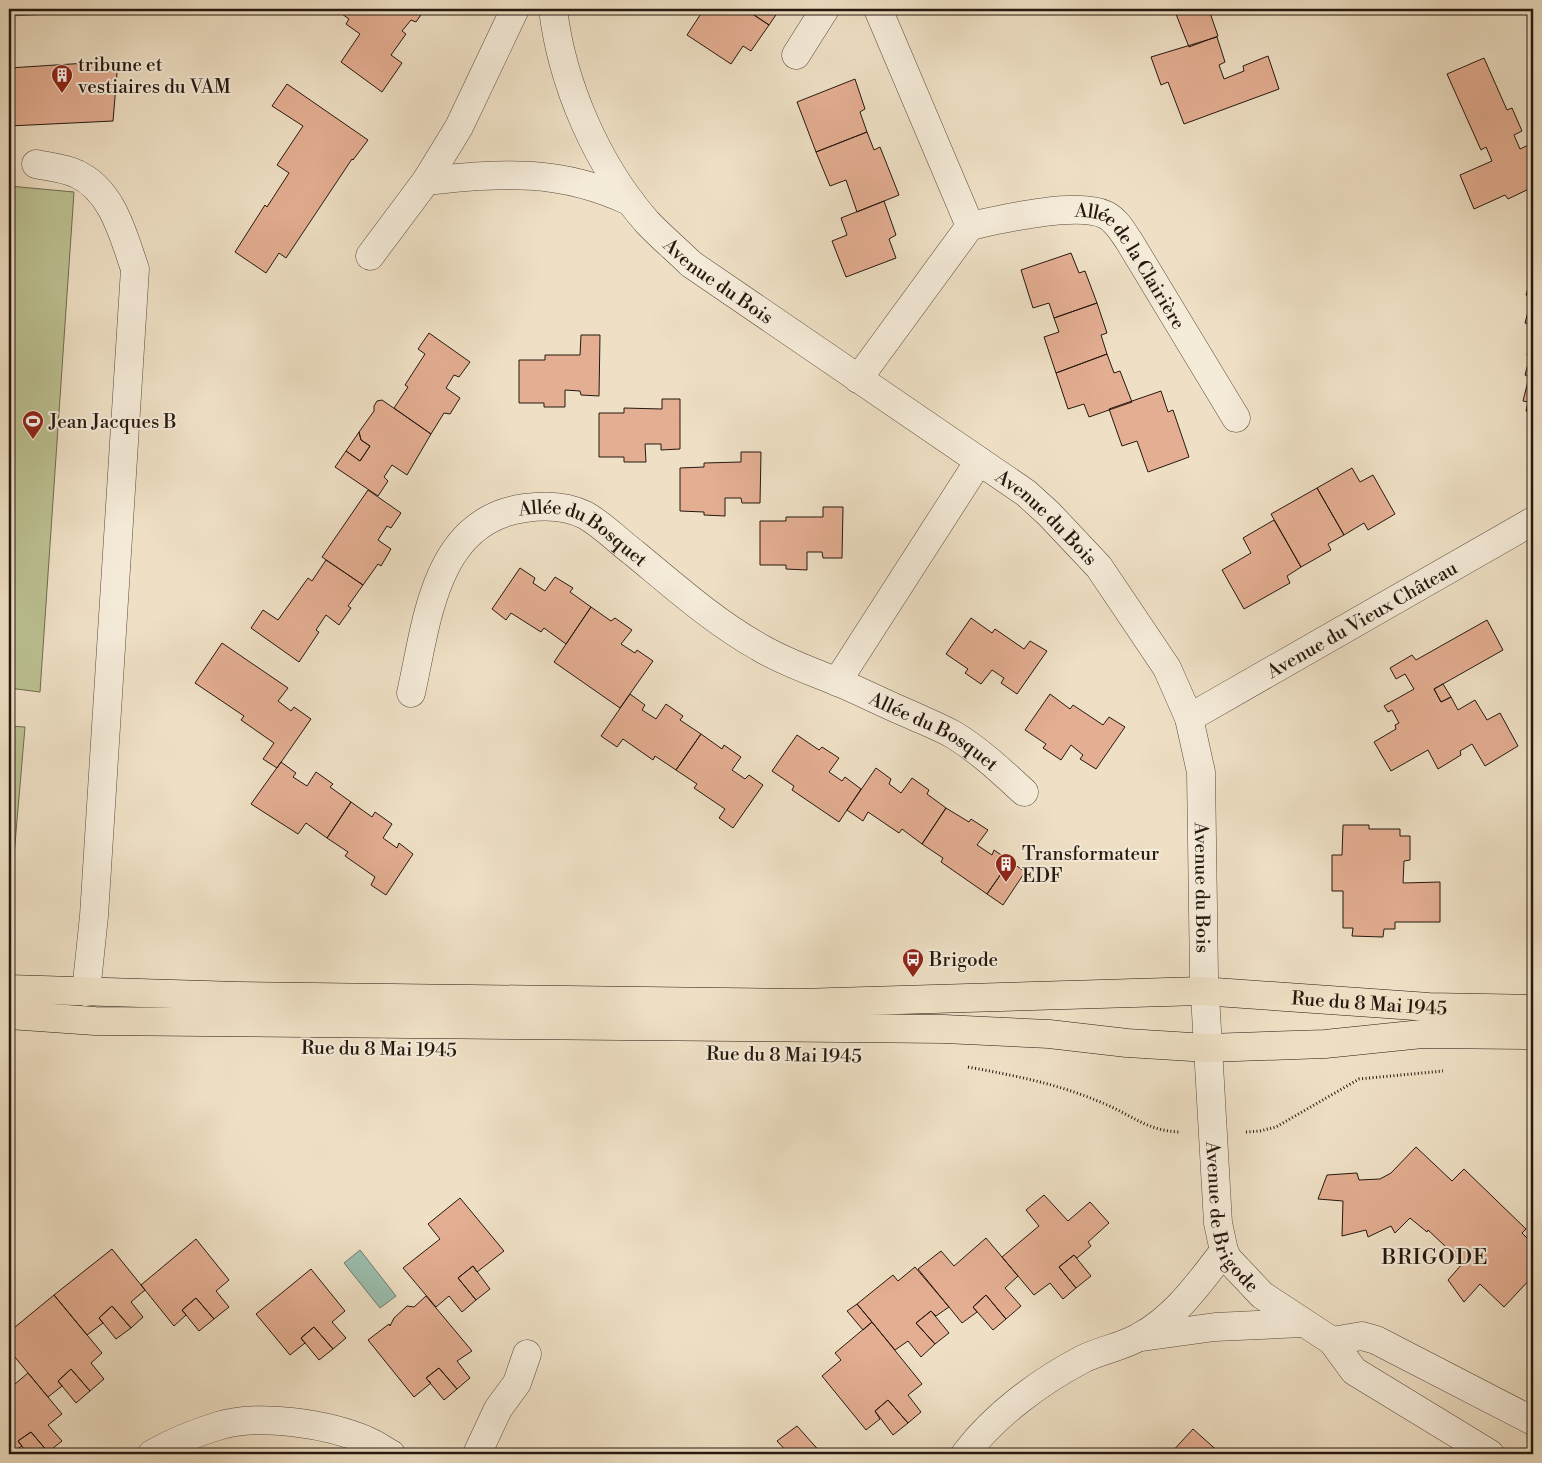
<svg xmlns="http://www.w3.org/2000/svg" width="1542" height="1463" viewBox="0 0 1542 1463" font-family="'Libre Bodoni',serif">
  <rect width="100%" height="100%" fill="#efe0c5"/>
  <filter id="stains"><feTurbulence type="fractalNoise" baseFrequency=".004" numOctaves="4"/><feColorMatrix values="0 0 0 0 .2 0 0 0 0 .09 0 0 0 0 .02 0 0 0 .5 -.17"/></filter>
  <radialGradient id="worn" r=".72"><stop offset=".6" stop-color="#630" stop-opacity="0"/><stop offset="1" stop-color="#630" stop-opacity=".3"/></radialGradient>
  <path fill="#bcc192" stroke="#706c50" d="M9,9H155L9,16Z
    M9,186L74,192L40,692L9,688Z
    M9,726L25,727L9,914Z"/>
  <path fill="#9bbeae" stroke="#6c7c6e" d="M360,1250L396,1296L380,1308L344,1263Z"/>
  <path fill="#e4ae92" stroke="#25180f" d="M335,9H425L416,22L411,20L402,31L406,34L391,55L402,63L382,92L341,62L360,34L346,24L349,19Z
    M704,9H745L769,25L751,51L743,46L731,64L687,35Z
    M745,9H780L769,25Z
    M1174,9H1205L1206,11L1209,10L1218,36L1189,47Z
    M1217,37L1225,62L1219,65L1224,79L1244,71L1243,66L1268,56L1279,89L1184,124L1168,82L1161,85L1151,57Z
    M1484,58L1507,110L1512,108L1522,131L1514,135L1520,149L1533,143V187L1508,199L1505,195L1474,209L1460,175L1492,161L1486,147L1481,150L1447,74Z
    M118,61L113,121L9,126V68Z
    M855,79L865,109L860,112L867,132L816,152L797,102Z
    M287,84L368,140L353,160L352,159L286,258L279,253L266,273L235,252L265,205L267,207L289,173L277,165L303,126L272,106Z
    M867,132L874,150L880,147L899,195L857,212L846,180L830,186L816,152Z
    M884,201L896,235L889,239L896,258L846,277L832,241L847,235L841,218Z
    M1071,253L1079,273L1085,271L1097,303L1054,318L1049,303L1033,308L1021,270Z
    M1531,277L1533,278V325L1525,323L1532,297L1526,295Z
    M1097,303L1107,333L1101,335L1107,354L1056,373L1044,337L1059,332L1054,318Z
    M429,333L470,362L459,377L454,375L446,388L460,398L450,414L444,413L431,434L394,408L408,387L405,385L425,354L418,349Z
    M581,335H600L599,396L581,395L580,391L565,390V407H544V403H519V360H545V355H580Z
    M1531,337H1533V413L1526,411L1528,402L1523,401L1529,377L1525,375L1530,356L1527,355Z
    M1107,354L1114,373L1120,371L1132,402L1089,417L1084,404L1068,409L1056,373Z
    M1161,391L1168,412L1173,410L1189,457L1148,472L1137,441L1122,446L1109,409Z
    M662,399H680V449L661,450V444H645L646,462H624V457H599V413H624V408L662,409Z
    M382,400L431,434L407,475L392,465L384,477L388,481L378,496L335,467L346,451L360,461L370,446L361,440L359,432L374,411V406L377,401Z
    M359,432L361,440L370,446L360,461L346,451Z
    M741,452H761L760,503H742L741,498H725V516L704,515V512L680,511V468L704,467V463L741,462Z
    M1352,468L1360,482L1373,475L1395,514L1368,530L1364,523L1344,535L1317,488Z
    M1317,488L1344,535L1328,544L1331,550L1301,567L1271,514Z
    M368,490L401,513L391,528L387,526L378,540L391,549L381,566L378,564L363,585L322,557Z
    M823,507H843L842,558H823L822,552H807V570L786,569V565H760V521H786V517H823Z
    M1274,520L1301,567L1287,576L1290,583L1244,609L1222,570L1251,553L1243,538Z
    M326,560L363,585L348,606L351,608L339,625L326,615L316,630L319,632L299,662L251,628L263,610L278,620L308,578L312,581Z
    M520,568L535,578L533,583L545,591L555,577L573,588L570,592L591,607L566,644L544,628L541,632L511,613L506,620L492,609Z
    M591,607L611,621L615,618L632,630L621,644L635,653L637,650L653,661L620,708L554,662Z
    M971,618L992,633L995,629L1024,649L1030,641L1047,651L1017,694L1001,683L1004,678L992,670L981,684L965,673L968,669L946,654Z
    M1487,620L1503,650L1434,689L1441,702L1451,697L1458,710L1475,700L1487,720L1500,713L1518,746L1485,766L1472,744L1460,751L1461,755L1438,769L1428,750L1391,771L1374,742L1396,729L1395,725L1399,723L1392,710L1388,712L1384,706L1414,689L1405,674L1396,679L1390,668L1412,655L1416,660Z
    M222,643L288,688L278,701L291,711L294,707L311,719L277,768L263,759L274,743L241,720L244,716L195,683Z
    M1443,684L1451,697L1441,702L1434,689Z
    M630,694L645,705L642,710L656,719L666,704L683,716L680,720L701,734L676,770L655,756L653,760L623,739L617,747L601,736Z
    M1050,694L1070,709L1073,705L1103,725L1109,717L1125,727L1096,769L1080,759L1083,755L1071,745L1061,760L1043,748L1046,744L1025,730Z
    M701,734L722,749L724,745L741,757L732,770L745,779L749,775L763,785L733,828L719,818L725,809L694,788L697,784L676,770Z
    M797,735L819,750L822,747L839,758L829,772L842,781L845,777L861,789L839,822L792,790L794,786L772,771Z
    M281,762L296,773L293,777L307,786L316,772L333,784L330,787L351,802L327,838L306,823L298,834L251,804Z
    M876,768L891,779L889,784L901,793L912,778L929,790L927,794L946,808L922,844L902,829L899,833L868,812L863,821L847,810Z
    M351,802L372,817L375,812L392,824L383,838L397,848L399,843L413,854L386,895L371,885L375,877L345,856L348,852L327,838Z
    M946,808L969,822L971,819L988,830L977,845L992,855L994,850L1010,861L987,894L941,862L943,858L922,844Z
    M1343,825H1369V829H1400V836H1410V860L1404,861L1403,883L1440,882V922H1395V929H1384L1383,937L1352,936L1353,928H1343V891H1332V855H1342Z
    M1010,861L1025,872L1003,905L987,894Z
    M1416,1147L1452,1181L1464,1169L1526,1229L1522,1233L1533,1244V1276L1504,1307L1480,1284L1464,1302L1448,1280L1463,1263L1428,1230L1427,1232L1410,1218L1395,1233L1391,1226L1368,1237L1366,1230L1342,1236L1343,1201L1318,1199L1327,1175L1357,1173L1359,1180L1380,1179L1391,1173Z
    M1044,1195L1068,1221L1090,1202L1109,1223L1088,1242L1091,1246L1077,1258L1074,1255L1059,1267L1076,1288L1063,1299L1050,1283L1034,1295L1002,1257L1039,1226L1026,1210Z
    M460,1198L504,1251L477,1272L473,1266L458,1278L476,1300L462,1312L449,1296L436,1307L403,1268L440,1239L428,1224Z
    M986,1238L1018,1276L1005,1288L1021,1306L1006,1319L986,1295L973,1307L977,1312L962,1323L918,1269L941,1251L954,1266Z
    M196,1239L229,1280L216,1291L229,1307L214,1319L196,1298L182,1310L186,1315L174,1326L141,1285Z
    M112,1249L145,1290L131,1302L143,1317L131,1328L112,1306L99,1318L103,1323L87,1335L54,1295Z
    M1074,1255L1091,1276L1076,1288L1059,1267Z
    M473,1266L490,1289L476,1300L458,1278Z
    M915,1267L949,1307L936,1316L931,1311L916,1323L935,1344L921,1357L908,1341L895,1350L857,1304L893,1275L898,1281Z
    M311,1269L345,1311L332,1322L346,1338L333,1349L314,1327L301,1338L305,1343L290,1355L256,1314Z
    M54,1295L102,1353L91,1363L104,1379L90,1391L71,1369L58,1381L62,1386L48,1397L9,1350V1332Z
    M986,1295L1006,1319L993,1330L973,1307Z
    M426,1296L472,1351L457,1361L470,1378L457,1389L439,1368L426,1378L431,1383L414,1397L368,1340L389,1324L390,1326L394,1318L407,1306L414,1307Z
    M196,1298L214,1319L199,1331L182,1310Z
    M857,1304L872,1322L863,1330L847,1311Z
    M112,1306L131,1328L116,1339L99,1318Z
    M931,1311L949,1333L935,1344L916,1323Z
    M872,1322L922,1384L908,1395L921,1412L908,1423L888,1400L875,1411L880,1419L866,1430L822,1376L841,1360L835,1353Z
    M314,1327L333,1349L319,1360L301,1338Z
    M439,1368L457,1389L444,1400L426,1378Z
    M71,1369L90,1391L76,1403L58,1381Z
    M28,1373L62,1414L48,1425L62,1441L48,1452L31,1432L18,1441L22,1446L9,1454V1389Z
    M888,1400L908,1423L893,1435L875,1411Z
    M797,1426L822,1454H789L777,1441Z
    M1193,1429L1221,1454H1170Z
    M31,1432L48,1452L46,1454H28L18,1441Z"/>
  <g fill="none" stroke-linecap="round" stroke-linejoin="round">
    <g stroke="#584a3c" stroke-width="29">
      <g id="minor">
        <path id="s1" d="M553,9C562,84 597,165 647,222C661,237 677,250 691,264L1026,493L1049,514L1099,567L1167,668L1189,718L1201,772L1204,977L1218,1223L1224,1251L1228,1259L1262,1295L1332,1341L1354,1371L1490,1454"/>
        <path d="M796,55L825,9"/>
        <path d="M36,164C49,167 65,168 77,174C113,191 123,235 135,269L94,916L86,992"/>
        <path d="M426,181L459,127L515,9"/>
        <path id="s2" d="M970,226C1002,219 1078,201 1106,215C1117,221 1122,231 1129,241L1236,418"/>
        <path d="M370,256L426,181C501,173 560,168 631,202"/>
        <path d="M858,379L970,226L878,9"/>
        <path d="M837,682L979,461"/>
        <path id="s3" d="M411,693C427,623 434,520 525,508C545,505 567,506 585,515C603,525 618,541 634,553C674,586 713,621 759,647C784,662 811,671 838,682C862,692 885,704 909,714C924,721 940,727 954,735C980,751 1001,771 1024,792"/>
        <path id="s4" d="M1189,718L1533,521"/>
        <path d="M1142,1337L1215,1327L1302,1323"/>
        <path d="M1332,1341L1362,1336L1376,1340L1533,1421"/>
        <path d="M152,1454C173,1442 195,1433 218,1426C259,1413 329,1424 368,1441C376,1444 383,1450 391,1454"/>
        <path d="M477,1454L498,1409L517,1383L527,1354"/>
        <path d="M965,1454C995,1415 1039,1382 1083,1359C1101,1350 1122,1347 1139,1337C1175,1318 1200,1282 1224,1251"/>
      </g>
    </g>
    <g stroke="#25180f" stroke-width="29">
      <g id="major">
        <path id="s5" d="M9,989L238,996L799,1003L1201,991L1429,1007L1533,1009"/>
        <path d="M9,1015L95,1021L944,1029L1049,1034L1127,1043L1208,1048L1325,1044L1422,1034L1533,1035"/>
      </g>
    </g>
    <path stroke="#25180f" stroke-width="3" stroke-dasharray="1 2.5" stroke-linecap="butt" d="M968,1067C1017,1076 1059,1084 1105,1104C1133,1116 1148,1131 1180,1132
      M1246,1132L1260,1131L1276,1127L1359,1079L1443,1071"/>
    <use href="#minor" stroke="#f5ebd9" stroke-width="28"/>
    <use href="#major" stroke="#efe0c5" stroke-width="28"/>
  </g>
  <defs>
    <g id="building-pin" transform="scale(1.125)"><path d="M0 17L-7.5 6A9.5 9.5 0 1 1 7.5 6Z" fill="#8f2418" stroke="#f5ebd9"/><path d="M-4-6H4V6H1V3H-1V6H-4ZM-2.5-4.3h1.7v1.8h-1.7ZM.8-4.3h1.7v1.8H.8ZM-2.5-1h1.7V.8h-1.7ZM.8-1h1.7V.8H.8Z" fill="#fff"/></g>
    <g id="stadium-pin" transform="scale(1.125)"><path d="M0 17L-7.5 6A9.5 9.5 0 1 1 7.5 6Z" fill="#8f2418" stroke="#f5ebd9"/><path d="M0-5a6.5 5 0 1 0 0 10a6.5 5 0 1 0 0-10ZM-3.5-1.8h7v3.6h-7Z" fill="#fff"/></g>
    <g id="bus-pin" transform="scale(1.125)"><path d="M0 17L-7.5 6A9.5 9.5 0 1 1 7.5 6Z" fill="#8f2418" stroke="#f5ebd9"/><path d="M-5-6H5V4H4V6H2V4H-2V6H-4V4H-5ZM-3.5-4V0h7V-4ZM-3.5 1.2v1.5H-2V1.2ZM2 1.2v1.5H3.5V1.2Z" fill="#fff"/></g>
  </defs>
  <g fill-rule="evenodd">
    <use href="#building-pin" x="62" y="75"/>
    <use href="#stadium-pin" x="33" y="421"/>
    <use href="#building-pin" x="1006" y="864"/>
    <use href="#bus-pin" x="913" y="959"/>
  </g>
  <g text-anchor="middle" stroke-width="4" stroke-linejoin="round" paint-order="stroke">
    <g font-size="19" fill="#25180f" stroke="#f5ebd9" text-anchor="start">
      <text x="78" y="71">tribune et<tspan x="78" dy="22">vestiaires du VAM</tspan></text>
      <text x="49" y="428">Jean Jacques B</text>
      <text x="1022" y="860">Transformateur<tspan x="1022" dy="22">EDF</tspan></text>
      <text x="929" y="966">Brigode</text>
    </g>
    <g font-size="19" fill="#25180f" stroke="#f5ebd9">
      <text dy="7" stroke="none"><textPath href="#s2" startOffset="190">Allée de la Clairière</textPath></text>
      <text dy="7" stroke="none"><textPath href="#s1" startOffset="329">Avenue du Bois</textPath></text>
      <text dy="7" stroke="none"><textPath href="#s1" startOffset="734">Avenue du Bois</textPath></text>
      <text dy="7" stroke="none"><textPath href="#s3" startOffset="300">Allée du Bosquet</textPath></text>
      <text dy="7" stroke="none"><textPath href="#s4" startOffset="199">Avenue du Vieux Château</textPath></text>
      <text dy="7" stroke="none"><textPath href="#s3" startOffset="709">Allée du Bosquet</textPath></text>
      <text dy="7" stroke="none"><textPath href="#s1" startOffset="1154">Avenue du Bois</textPath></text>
      <text dy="7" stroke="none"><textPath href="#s5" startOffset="1361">Rue du 8 Mai 1945</textPath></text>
      <text transform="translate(379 1048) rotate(1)" y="7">Rue du 8 Mai 1945</text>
      <text transform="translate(784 1054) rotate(1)" y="7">Rue du 8 Mai 1945</text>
      <text dy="7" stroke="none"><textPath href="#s1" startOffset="1488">Avenue de Brigode</textPath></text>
    </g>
    <g font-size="21" letter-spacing="1" fill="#25180f" stroke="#f5ebd9">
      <text x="1435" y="1264">BRIGODE</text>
    </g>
  </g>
  <rect width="1542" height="1463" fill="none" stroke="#efe0c5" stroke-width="30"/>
  <rect x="10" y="10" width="1522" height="1443" fill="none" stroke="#25180f" stroke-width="2.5"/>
  <rect x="15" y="15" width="1512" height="1433" fill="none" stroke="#25180f"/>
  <rect width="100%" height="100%" filter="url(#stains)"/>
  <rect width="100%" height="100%" fill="url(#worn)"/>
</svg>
